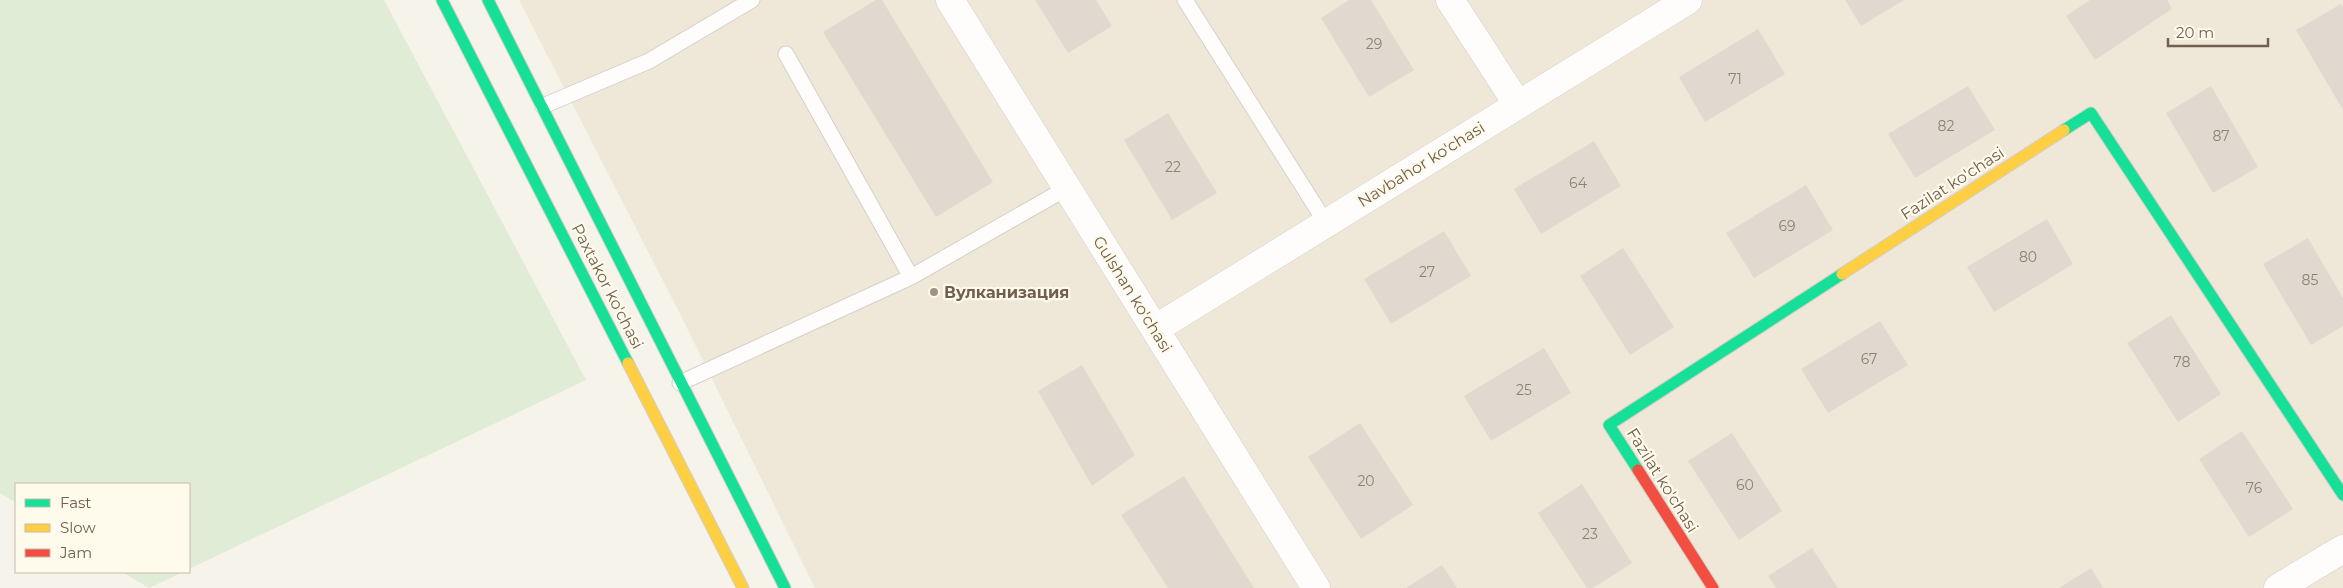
<svg xmlns="http://www.w3.org/2000/svg" width="2343" height="588" viewBox="0 0 2343 588" font-family="Montserrat,sans-serif">
  <rect width="100%" height="100%" fill="#f6f3ea"/>
  <path fill="#efe8d8" d="M519,0H2343V588H815L680,314Z"/>
  <path fill="#e0ecd6" d="M0,0H384L586,380L189,569V484H16V503L0,493Z
    M122,572H183L149,588Z"/>
  <path fill="#dfd9d0" d="M876,0H882L993,182L936,217L823,32Z
    M1035,0H1096L1112,26L1068,53Z
    M1349,0H1371L1414,70L1369,97L1321,18Z
    M1845,0H1904L1861,26Z
    M2090,0H2167L2172,9L2095,60L2066,16Z
    M2341,4L2343,7V110L2296,30Z
    M1758,29L1785,74L1705,122L1679,77Z
    M1968,86L1995,130L1915,178L1888,134Z
    M2211,86L2258,167L2213,193L2166,113Z
    M1168,113L1217,193L1172,220L1124,140Z
    M1594,141L1621,186L1541,234L1514,189Z
    M1806,185L1833,230L1754,278L1726,233Z
    M2047,219L2073,264L1994,312L1967,267Z
    M1444,231L1471,276L1391,324L1364,279Z
    M2308,238L2343,298V326L2311,345L2263,264Z
    M1623,248L1674,327L1630,355L1580,276Z
    M2171,315L2221,394L2178,422L2127,343Z
    M1880,321L1908,365L1828,413L1801,369Z
    M1544,348L1571,393L1491,441L1464,396Z
    M1082,365L1135,455L1092,486L1038,391Z
    M1360,423L1413,505L1361,539L1308,457Z
    M2242,431L2293,509L2249,537L2199,459Z
    M1732,433L1782,511L1739,540L1688,461Z
    M1184,476L1254,588H1168L1121,515Z
    M1582,484L1632,563L1593,588H1587L1538,513Z
    M1812,548L1838,588H1776L1768,576Z
    M1442,565L1457,588H1406Z
    M2091,568L2103,588H2059Z"/>
  <g fill="none" stroke-linecap="round" stroke-linejoin="round">
    <g stroke="#d5d0c9" stroke-width="17">
      <path id="lane" d="M1185,0L1326,223
        M786,54L911,277
        M543,106L649,61L752,0
        M680,383L911,277L1067,188"/>
    </g>
    <g stroke="#d5d0c9" stroke-width="29">
      <path id="street" d="M950,0L1316,588
        M1450,0L1518,105
        M1155,329L1688,0
        M2278,588L2343,549"/>
    </g>
    <g stroke="#d4cfc5" stroke-width="13">
      <path id="fast" d="M442,0L628,363
        M488,0L785,588
        M2064,130L2091,113L2343,495
        M1638,470L1609,425L1842,274"/>
    </g>
    <g stroke="#d4cfc5" stroke-width="13">
      <path id="slow" d="M1842,274L2064,130
        M628,363L743,588"/>
    </g>
    <g stroke="#d4cfc5" stroke-width="13">
      <path id="jam" d="M1638,470L1713,588"/>
    </g>
    <use href="#lane" stroke="#fefdfc" stroke-width="15"/>
    <use href="#street" stroke="#fefdfc" stroke-width="28"/>
    <use href="#fast" stroke="#16e098" stroke-width="11"/>
    <use href="#slow" stroke="#ffcf43" stroke-width="11"/>
    <use href="#jam" stroke="#f24e42" stroke-width="11"/>
  </g>
  <circle fill="#a09384" stroke="#fefaec" stroke-width="2" cx="934" cy="292" r="5"/>
  <g text-anchor="middle" stroke-width="4.5" stroke-linejoin="round" paint-order="stroke">
    <g font-size="14" fill="#908170">
      <text x="1374" y="49">29</text>
      <text x="1735" y="84">71</text>
      <text x="1946" y="131">82</text>
      <text x="2221" y="141">87</text>
      <text x="1173" y="172">22</text>
      <text x="1578" y="188">64</text>
      <text x="1787" y="231">69</text>
      <text x="2028" y="262">80</text>
      <text x="1427" y="277">27</text>
      <text x="2310" y="285">85</text>
      <text x="1869" y="364">67</text>
      <text x="2182" y="367">78</text>
      <text x="1524" y="395">25</text>
      <text x="1366" y="486">20</text>
      <text x="1745" y="490">60</text>
      <text x="2254" y="493">76</text>
      <text x="1590" y="539">23</text>
    </g>
    <g font-size="16" fill="#72604d" stroke="#fefaec">
      <text transform="translate(1421 164) rotate(-32)" y="6">Navbahor ko'chasi</text>
      <text transform="translate(1952 183) rotate(-33)" y="6">Fazilat ko'chasi</text>
      <text transform="translate(608 286) rotate(63)" y="6">Paxtakor ko'chasi</text>
      <text transform="translate(1133 294) rotate(58)" y="6">Gulshan ko'chasi</text>
      <text transform="translate(1663 480) rotate(58)" y="6">Fazilat ko'chasi</text>
    </g>
    <g font-size="16" font-weight="bold" fill="#72604d" stroke="#fefaec" text-anchor="start">
      <text x="944" y="298">Вулканизация</text>
    </g>
  </g>
  <rect x="15" y="483" width="175" height="90" fill="#fefaec" stroke="#c6bcac"/>
  <rect x="25" y="499" width="25" height="8" fill="#16e098" stroke="#c6bcac"/>
  <text x="60" y="508" font-size="15" fill="#72604d">Fast</text>
  <rect x="25" y="524" width="25" height="8" fill="#ffcf43" stroke="#c6bcac"/>
  <text x="60" y="533" font-size="15" fill="#72604d">Slow</text>
  <rect x="25" y="549" width="25" height="8" fill="#f24e42" stroke="#c6bcac"/>
  <text x="60" y="558" font-size="15" fill="#72604d">Jam</text>
  <path d="M2168 38v8h100v-8" fill="none" stroke="#72604d" stroke-width="2.5"/>
  <text x="2176" y="38" font-size="15" fill="#72604d" stroke="#fefaec" stroke-width="4" paint-order="stroke">20 m</text>
</svg>
